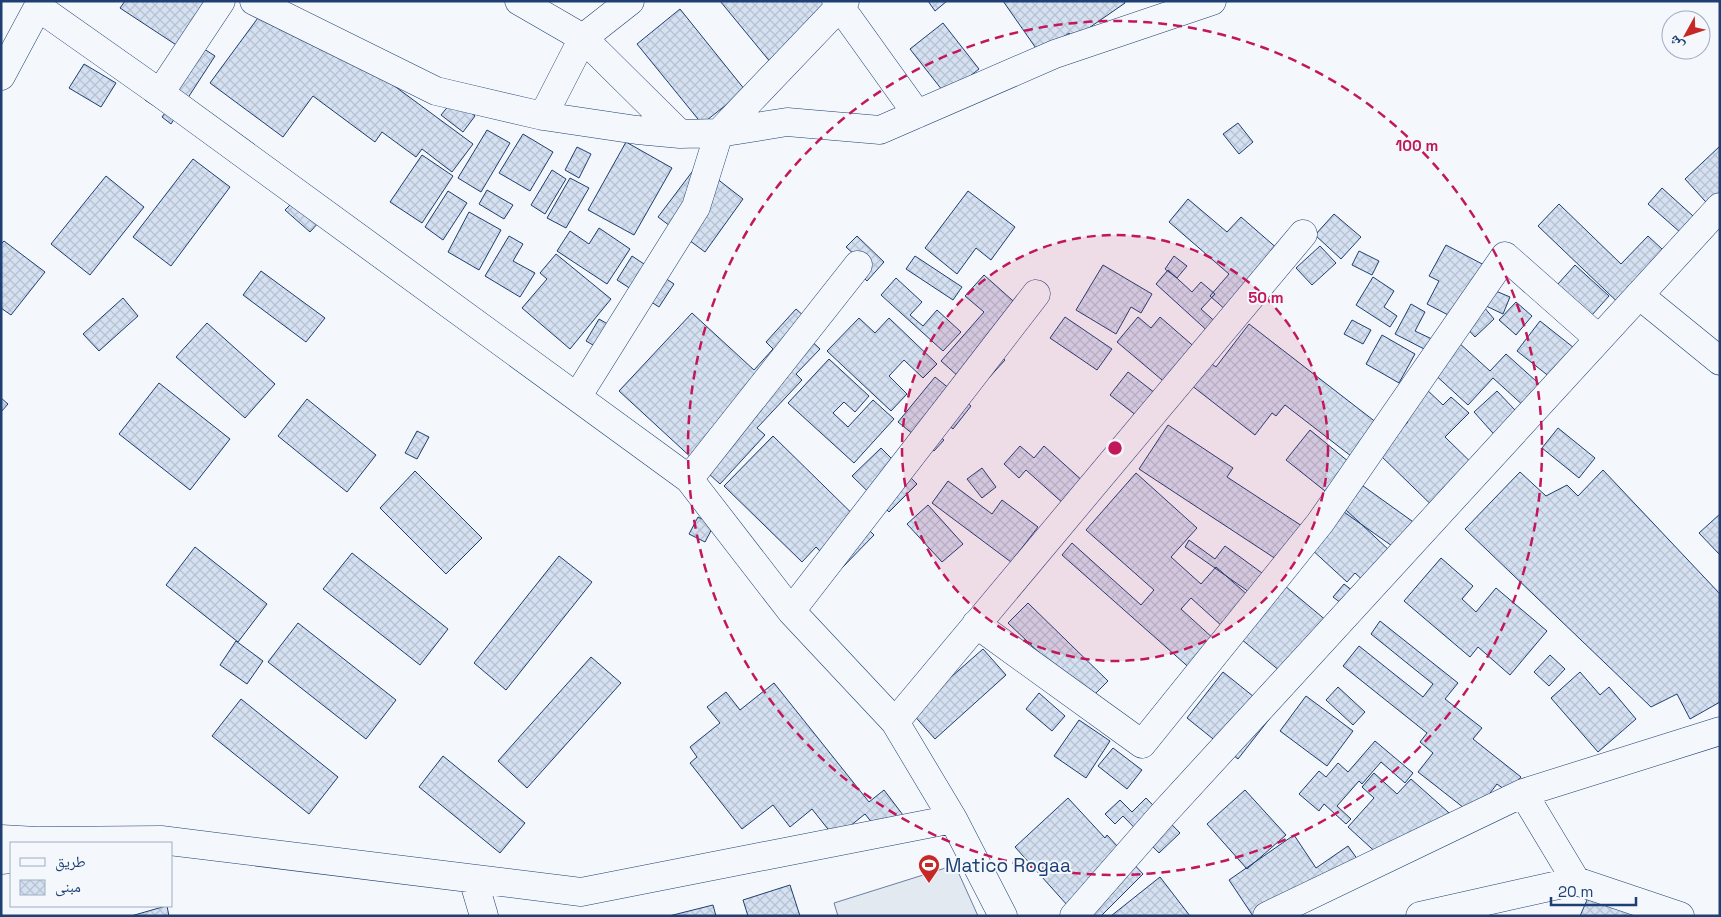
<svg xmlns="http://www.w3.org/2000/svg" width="1721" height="917" viewBox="0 0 1721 917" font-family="'Space Grotesk','Noto Naskh Arabic',sans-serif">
  <defs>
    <pattern id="building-cross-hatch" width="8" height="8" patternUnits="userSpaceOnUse" patternTransform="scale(1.25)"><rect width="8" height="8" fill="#d5e0f0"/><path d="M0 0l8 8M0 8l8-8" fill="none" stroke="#b6c1d1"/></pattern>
  </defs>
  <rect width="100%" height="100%" fill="#f4f7fb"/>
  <path fill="#e3e9f0" stroke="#687fa3" d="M955,865L978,916H838L834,903Z"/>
  <path fill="url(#building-cross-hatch)" stroke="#1d3f73" d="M125,1H233L187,38L215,56L171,124L162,117L165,113L145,100L157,82L193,56L120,8Z
    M720,1H835L776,69Z
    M928,1H947L935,11Z
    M1003,1H1124L1125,3L1073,39L1069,33L1040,54Z
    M266,7L294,12L473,144L452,172L422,149L416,157L382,132L375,142L313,96L283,137L210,83Z
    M680,9L745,90L702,124L637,44Z
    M943,23L979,69L946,95L910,49Z
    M84,64L116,83L101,107L69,88Z
    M454,99L475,116L463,132L441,115Z
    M1238,123L1253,142L1239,154L1223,134Z
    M487,130L510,143L481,192L458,178Z
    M523,134L553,152L530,191L499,173Z
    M626,142L672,168L634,235L588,210Z
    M1720,146V207L1715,212L1685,179Z
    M577,147L591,154L579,178L565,170Z
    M422,155L453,176L422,223L390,202Z
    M193,159L230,187L171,266L133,237Z
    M698,164L743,199L705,252L658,217Z
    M552,170L566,179L545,214L531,205Z
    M106,176L144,207L90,275L51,244Z
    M570,178L589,188L566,228L547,218Z
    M1662,188L1703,225L1689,240L1648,204Z
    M487,190L513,205L504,219L479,204Z
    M448,191L467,203L443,240L425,227Z
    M968,191L1015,227L991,260L976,248L957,274L925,248Z
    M296,199L320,221L310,232L285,210Z
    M1188,199L1227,232L1241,217L1279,250L1227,311L1210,296L1229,274L1169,222Z
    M1559,204L1621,264L1648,236L1676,262L1628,312L1538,226Z
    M469,212L501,230L479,270L448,252Z
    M1334,214L1361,237L1341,259L1315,235Z
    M599,228L630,249L607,284L557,251L570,231L589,244Z
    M509,236L523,244L513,261L535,273L520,297L485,276Z
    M857,236L884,262L867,281L849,263L856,256L846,247Z
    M4,241L45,272L11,315L1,308V244Z
    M1446,245L1486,266L1452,317L1427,304L1439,281L1429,276Z
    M1320,246L1336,263L1312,285L1296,268Z
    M1359,251L1379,261L1372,275L1352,265Z
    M556,254L611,299L570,349L522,308L547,279L540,273Z
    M632,256L674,284L659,307L617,280Z
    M915,256L962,287L953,300L906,269Z
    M1174,256L1187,266L1177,278L1165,269Z
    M1103,265L1152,294L1141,313L1131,307L1116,334L1076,310Z
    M1575,265L1609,296L1583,325L1549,294Z
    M1168,270L1192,292L1201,282L1215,294L1201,309L1220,326L1212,335L1156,284Z
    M261,271L325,318L306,342L243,295Z
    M984,275L1021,308L1001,357L1005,360L976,392L941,361L984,312L965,296Z
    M1373,277L1394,291L1384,307L1397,316L1390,327L1356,305Z
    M896,278L922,302L910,315L923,326L937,310L961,332L943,351L881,295Z
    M1491,289L1510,297L1503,314L1484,305Z
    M123,298L138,316L99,351L83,334Z
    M1516,302L1532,316L1516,335L1499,320Z
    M1411,304L1425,312L1415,331L1434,340L1428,351L1395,334Z
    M1483,306L1494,319L1475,337L1463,324Z
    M796,309L814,325L805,335L820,349L796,374L802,380L757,428L765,435L720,484L619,391L692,313L754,370L773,349L766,342Z
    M1065,317L1112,349L1097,370L1050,338Z
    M1138,317L1151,328L1160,317L1198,350L1168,385L1117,342Z
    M859,318L875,333L889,318L937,364L923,378L904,360L889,376L907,394L891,411L827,351Z
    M599,319L625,334L612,356L586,341Z
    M1352,320L1371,330L1363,344L1344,334Z
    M1540,321L1588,359L1565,389L1517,351Z
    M207,323L275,384L245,418L176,357Z
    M1249,324L1377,423L1351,456L1285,405L1276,416L1272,413L1255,435L1191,385L1209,362L1216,367Z
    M1382,335L1415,354L1399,383L1366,364Z
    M1458,342L1490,371L1506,354L1556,399L1537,418L1493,378L1468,405L1431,371Z
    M829,359L869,396L855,412L844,402L833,413L848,427L873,400L894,419L854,463L788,403Z
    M1128,372L1155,393L1137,416L1110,395Z
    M935,377L971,406L953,429L934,414L926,425L944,440L934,451L898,422Z
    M159,383L230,439L190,490L119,434Z
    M1425,388L1443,405L1451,397L1469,413L1445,437L1486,477L1446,519L1378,453L1408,422L1400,415Z
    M1497,391L1532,428L1508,450L1474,412Z
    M1,398L8,404L1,412Z
    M307,399L376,455L347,492L278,436Z
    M1168,425L1233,468L1227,477L1302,526L1279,561L1139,469Z
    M1558,428L1595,458L1579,478L1542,448Z
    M1310,430L1349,462L1325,491L1286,460Z
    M417,431L429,437L417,459L405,453Z
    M773,436L874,535L839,571L816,547L802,562L724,486Z
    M1020,446L1034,458L1044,446L1085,483L1065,505L1026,470L1019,478L1004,464Z
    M881,448L917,484L889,512L852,476Z
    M982,468L996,487L982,498L967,479Z
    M1603,470L1720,594V702L1690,719L1677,694L1651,707L1465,529L1520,472L1546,496L1567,485L1578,496Z
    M415,471L482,538L446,574L380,508Z
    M1136,473L1197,528L1171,557L1201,584L1216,567L1250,597L1223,627L1191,598L1181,609L1215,640L1193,671L1062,555L1072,543L1141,605L1154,590L1086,530Z
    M948,481L992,514L1002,500L1038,527L1011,562L932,503Z
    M1359,483L1430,534L1412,560L1341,510Z
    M928,505L963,544L942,562L907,524Z
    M1345,509L1405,565L1378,594L1355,573L1347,582L1309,547Z
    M1720,514V555L1699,533Z
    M698,517L714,525L705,542L689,534Z
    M1189,540L1215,559L1225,546L1262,573L1249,592L1185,547Z
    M195,547L267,604L238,642L166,585Z
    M352,553L448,629L420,665L323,589Z
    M559,556L592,582L506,690L474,663Z
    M1441,558L1473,586L1462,599L1476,612L1496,588L1547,631L1510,675L1478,647L1470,657L1404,601Z
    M1344,584L1367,602L1357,615L1333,597Z
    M1285,586L1340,632L1297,685L1241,639Z
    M1028,603L1108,681L1089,700L1008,623Z
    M1380,621L1458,683L1445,699L1482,728L1473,739L1521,777L1508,792L1497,784L1473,815L1418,772L1433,753L1420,742L1427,733L1343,666L1359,646L1423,697L1433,684L1371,634Z
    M298,623L396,700L366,739L268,662Z
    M236,641L263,661L247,684L220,665Z
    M983,649L1006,675L935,739L911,712Z
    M1550,655L1565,669L1549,686L1534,672Z
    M591,657L621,683L527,788L498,761Z
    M1223,672L1274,713L1238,759L1187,718Z
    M1580,672L1600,695L1609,687L1636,719L1598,752L1551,698Z
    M774,683L869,802L884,790L903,815L880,833L865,814L835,838L812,809L790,827L773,805L742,829L690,763L697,757L690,747L720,723L707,707L726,692L740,710Z
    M1338,687L1365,712L1353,725L1326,700Z
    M1039,693L1065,716L1052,731L1026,709Z
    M1306,696L1353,731L1327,766L1280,731Z
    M241,699L338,777L309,814L212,736Z
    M1079,720L1110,741L1086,778L1054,756Z
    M1375,741L1413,773L1405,783L1381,762L1362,784L1359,781L1337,806L1351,819L1346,824L1324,804L1319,811L1299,794L1319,771L1326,777L1338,763L1348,772Z
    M1113,748L1142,770L1127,789L1098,766Z
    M443,756L525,823L500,853L419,787Z
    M1374,773L1397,794L1411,779L1457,820L1393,868L1348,827L1374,798L1362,787Z
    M1245,790L1286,835L1247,869L1207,824Z
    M1068,798L1105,838L1107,835L1143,874L1101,916H1077L1015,847Z
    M1146,798L1180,833L1159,853L1123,816L1115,824L1105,814L1120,800L1132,812Z
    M1294,835L1316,868L1348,846L1363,867L1298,916H1253L1229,880Z
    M1160,877L1190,916H1111Z
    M790,885L800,916H748L743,900Z
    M1591,891L1649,916H1580Z
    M713,905L716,916H669Z
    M167,906L169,916H131L166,906Z"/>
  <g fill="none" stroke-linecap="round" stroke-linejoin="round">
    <g stroke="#1d3f73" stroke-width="29">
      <path id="minor" d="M254,1L436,91L543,116L637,130L680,134L719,133L787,122L880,130L1055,54L1212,1
        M519,1L583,38L680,134
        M836,1L917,114
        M1,76L38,7L160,93L689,479L791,611L895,722L953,819L581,892L161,840L37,841L1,839
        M160,93L221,1
        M543,116L583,38L630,1
        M1639,295L1720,361
        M577,397L696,207L719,133L845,1
        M689,479L858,265
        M791,611L1036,294
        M976,624L1142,744L1320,523L1505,256L1599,339
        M895,722L1303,234
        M1523,793L1576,881
        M953,819L1003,916
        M1,860L11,859
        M473,879L484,916
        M1074,916L1164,813L1720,207
        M1267,916L1523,793L1720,731
        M1420,916L1576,881L1680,916"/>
    </g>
    <use href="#minor" stroke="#f4f7fb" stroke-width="28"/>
  </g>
  <circle cx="1115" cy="448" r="213" fill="#c2185b" fill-opacity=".12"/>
  <g fill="none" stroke="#c2185b" stroke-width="2.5" stroke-dasharray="9 6">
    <circle cx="1115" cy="448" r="213"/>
    <circle cx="1115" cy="448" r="427"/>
  </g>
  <defs>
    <g id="stadium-pin" transform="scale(1.125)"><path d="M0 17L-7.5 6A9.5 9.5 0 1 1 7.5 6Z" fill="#c62828" stroke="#f4f7fb"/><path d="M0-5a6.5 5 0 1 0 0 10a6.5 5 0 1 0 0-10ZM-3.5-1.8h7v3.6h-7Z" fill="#fff"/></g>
  </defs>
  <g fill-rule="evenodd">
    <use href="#stadium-pin" x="929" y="865"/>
  </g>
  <g text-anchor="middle" stroke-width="4" stroke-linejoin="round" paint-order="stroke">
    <g font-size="19" fill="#1d3f73" stroke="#f4f7fb" text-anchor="start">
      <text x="945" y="872">Matico Rogaa</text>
    </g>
  </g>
  <circle cx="1115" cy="448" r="8" fill="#c2185b" stroke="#f4f7fb" stroke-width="2.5"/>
  <g font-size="15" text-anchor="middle" font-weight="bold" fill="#c2185b" stroke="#f4f7fb" stroke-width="4" stroke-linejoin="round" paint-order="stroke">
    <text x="1417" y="151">100 m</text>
    <text x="1266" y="303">50 m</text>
  </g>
  <rect width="1721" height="917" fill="none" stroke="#1d3f73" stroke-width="5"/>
  <rect x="10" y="842" width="162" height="65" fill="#f4f7fb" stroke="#9eadc5"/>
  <rect x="20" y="858" width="25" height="8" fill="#f4f7fb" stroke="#9eadc5"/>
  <text x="55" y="867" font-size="15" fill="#1d3f73">طريق</text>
  <rect x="20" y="880" width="25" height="15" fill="url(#building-cross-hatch)" stroke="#9eadc5"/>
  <text x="55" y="892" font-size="15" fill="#1d3f73">مبنى</text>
  <g transform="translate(1686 35) rotate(230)"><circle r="24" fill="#f4f7fb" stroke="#9eadc5"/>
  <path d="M0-4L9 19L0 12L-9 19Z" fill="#c62828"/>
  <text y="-8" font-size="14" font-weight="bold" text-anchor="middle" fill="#1d3f73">ش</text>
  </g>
  <path d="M1551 897v8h85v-8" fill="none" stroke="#1d3f73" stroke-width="2.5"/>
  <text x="1558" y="897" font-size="15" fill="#1d3f73" stroke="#f4f7fb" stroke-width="4" paint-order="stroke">20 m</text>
</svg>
